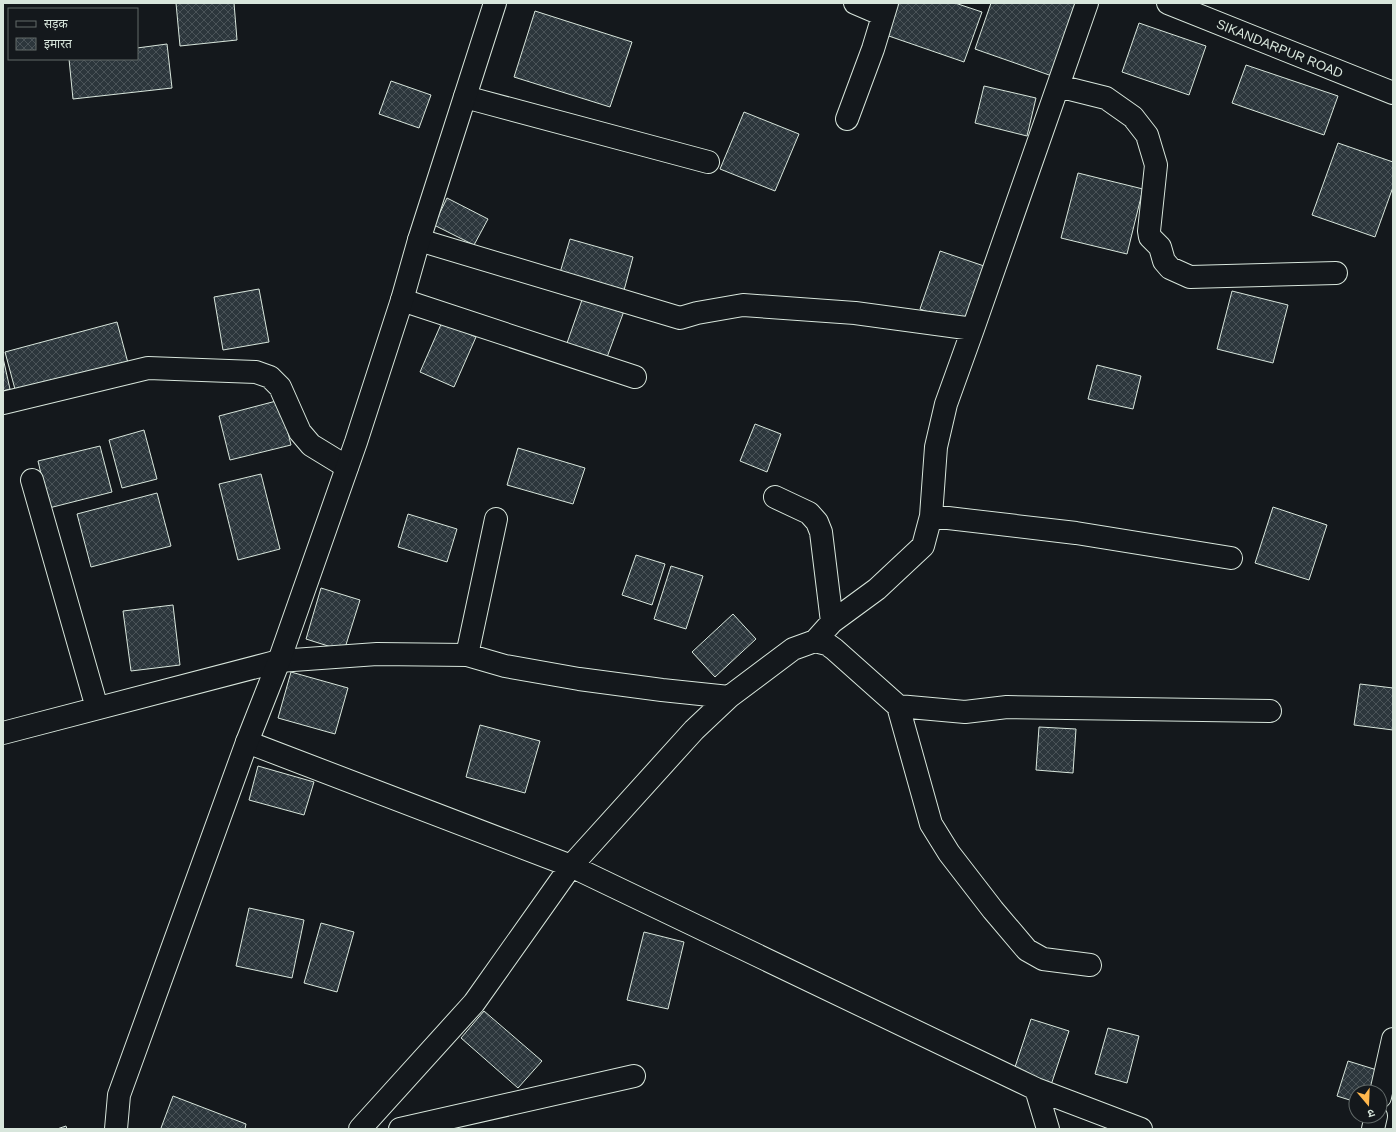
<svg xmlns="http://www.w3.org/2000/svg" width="1396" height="1132" viewBox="0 0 1396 1132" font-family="Arial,'Noto Sans Devanagari',sans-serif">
  <defs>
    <pattern id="building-cross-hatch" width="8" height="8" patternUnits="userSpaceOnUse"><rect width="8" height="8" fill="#2c363c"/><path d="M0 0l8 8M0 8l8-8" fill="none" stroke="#4a5358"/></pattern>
  </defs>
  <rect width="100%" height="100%" fill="#14181c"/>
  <path fill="url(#building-cross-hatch)" stroke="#d8e6dc" d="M176,3H234L237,40L180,46Z
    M894,3H955L982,12L964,62L883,34Z
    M991,3H1078L1052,76L975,49Z
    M535,11L632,42L610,107L514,77Z
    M1139,23L1206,46L1189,95L1122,72Z
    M167,44L172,88L73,99L69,59H137V48Z
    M1246,65L1338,96L1324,135L1232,103Z
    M391,81L431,95L419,128L379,114Z
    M984,86L1036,98L1027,136L975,123Z
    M744,112L799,134L775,191L720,169Z
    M1338,143L1393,162V187L1375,237L1312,215Z
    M1078,173L1143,189L1127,254L1061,238Z
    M447,198L488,219L474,245L434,225Z
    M570,239L633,257L623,294L559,276Z
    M940,251L984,266L963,325L920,309Z
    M259,289L269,342L223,350L214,297Z
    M1232,291L1288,305L1273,363L1217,349Z
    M583,297L624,311L606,360L566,346Z
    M117,322L128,363L16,393L5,352Z
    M442,322L476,337L454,387L420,372Z
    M3,358L10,389L3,391Z
    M1097,365L1141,376L1133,409L1088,399Z
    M280,400L291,445L230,460L219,416Z
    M755,424L781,434L767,472L740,461Z
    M144,430L157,479L122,488L109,440Z
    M100,446L112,492L49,508L38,461Z
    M518,448L585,468L573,504L507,485Z
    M261,474L280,549L238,560L219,484Z
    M157,493L171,546L91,567L77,514Z
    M1273,507L1327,525L1309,580L1255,563Z
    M408,514L457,529L447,562L398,547Z
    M636,555L665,564L652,605L622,595Z
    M671,566L703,576L686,629L654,619Z
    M321,588L360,600L344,651L306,639Z
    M173,605L180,665L131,671L123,611Z
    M733,614L756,639L715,677L692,652Z
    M291,672L348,688L335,734L278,718Z
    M1360,684L1393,688V730L1354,725Z
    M480,725L540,741L525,793L466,777Z
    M1039,727L1076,729L1073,773L1036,770Z
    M258,766L314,782L304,815L249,800Z
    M249,908L304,920L292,978L236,966Z
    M321,923L354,932L337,992L304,983Z
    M644,932L684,942L668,1009L627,1000Z
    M484,1011L542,1061L518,1088L461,1038Z
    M1031,1019L1069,1031L1051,1085L1013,1073Z
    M1108,1028L1139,1036L1127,1083L1095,1074Z
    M1348,1061L1377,1070L1371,1092H1356V1102L1337,1096Z
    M173,1096L246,1124L245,1129H163L161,1128Z
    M66,1126L67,1129H57Z"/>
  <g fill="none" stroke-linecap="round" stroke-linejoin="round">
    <g stroke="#d8e6dc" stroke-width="24">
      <path id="street" d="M855,3L883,15
        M1058,86L1106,98L1133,117L1147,135L1156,165L1149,231L1150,237L1160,247L1164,261L1170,268L1190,277L1336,273
        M465,97L708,162
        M847,119L873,49L887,3
        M419,240L680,318L697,313L743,305L855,313L973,329
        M402,300L635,377
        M3,403L148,368L256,372L270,377L280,387L300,432L311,445L347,467
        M32,480L97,708
        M775,497L809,513L817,522L821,532L832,622
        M931,516L1076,533L1231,558
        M815,641L832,622L877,589L923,546L931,516L936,447L946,404L973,329L1087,3
        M467,655L496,519
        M898,706L965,712L1007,707L1270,711
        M3,733L279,661L377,654L467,655L505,666L579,679L662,690L729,697
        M247,742L571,866L1036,1089L1141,1129
        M1036,1089L1048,1129
        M1380,1097L1393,1039
        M360,1129L474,1003L571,866L694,730L729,697L793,649L815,641L827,644L834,649L898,706L931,824L949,853L993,910L1027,950L1043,959L1090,965
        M400,1129L634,1076
        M1373,1129L1376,1116"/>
    </g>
    <g stroke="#d8e6dc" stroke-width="24">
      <path id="secondary" d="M1168,3L1393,93
        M116,1129L119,1095L247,742L279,661L356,442L402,300L419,240L495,3"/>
    </g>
    <use href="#street" stroke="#14181c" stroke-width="22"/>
    <use href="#secondary" stroke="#14181c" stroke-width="22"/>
  </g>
  <g text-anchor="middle" stroke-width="3" stroke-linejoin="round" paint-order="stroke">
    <g font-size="13" fill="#d8e6dc" stroke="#14181c">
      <text transform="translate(1280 48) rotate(22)" y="5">SIKANDARPUR ROAD</text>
    </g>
  </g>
  <rect width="1396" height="1132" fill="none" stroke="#d8e6dc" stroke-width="8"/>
  <rect x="8" y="8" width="130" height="52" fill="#14181c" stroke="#626a69"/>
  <rect x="16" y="21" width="20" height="6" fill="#14181c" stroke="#626a69"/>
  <text x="44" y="28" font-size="12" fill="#d8e6dc">सड़क</text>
  <rect x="16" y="38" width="20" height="12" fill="url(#building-cross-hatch)" stroke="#626a69"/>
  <text x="44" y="48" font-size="12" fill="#d8e6dc">इमारत</text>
  <g transform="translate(1368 1104) rotate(161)"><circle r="19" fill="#14181c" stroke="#626a69"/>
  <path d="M0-3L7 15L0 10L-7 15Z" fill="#ffb74d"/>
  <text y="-6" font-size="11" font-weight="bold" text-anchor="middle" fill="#d8e6dc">उ</text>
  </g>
</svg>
